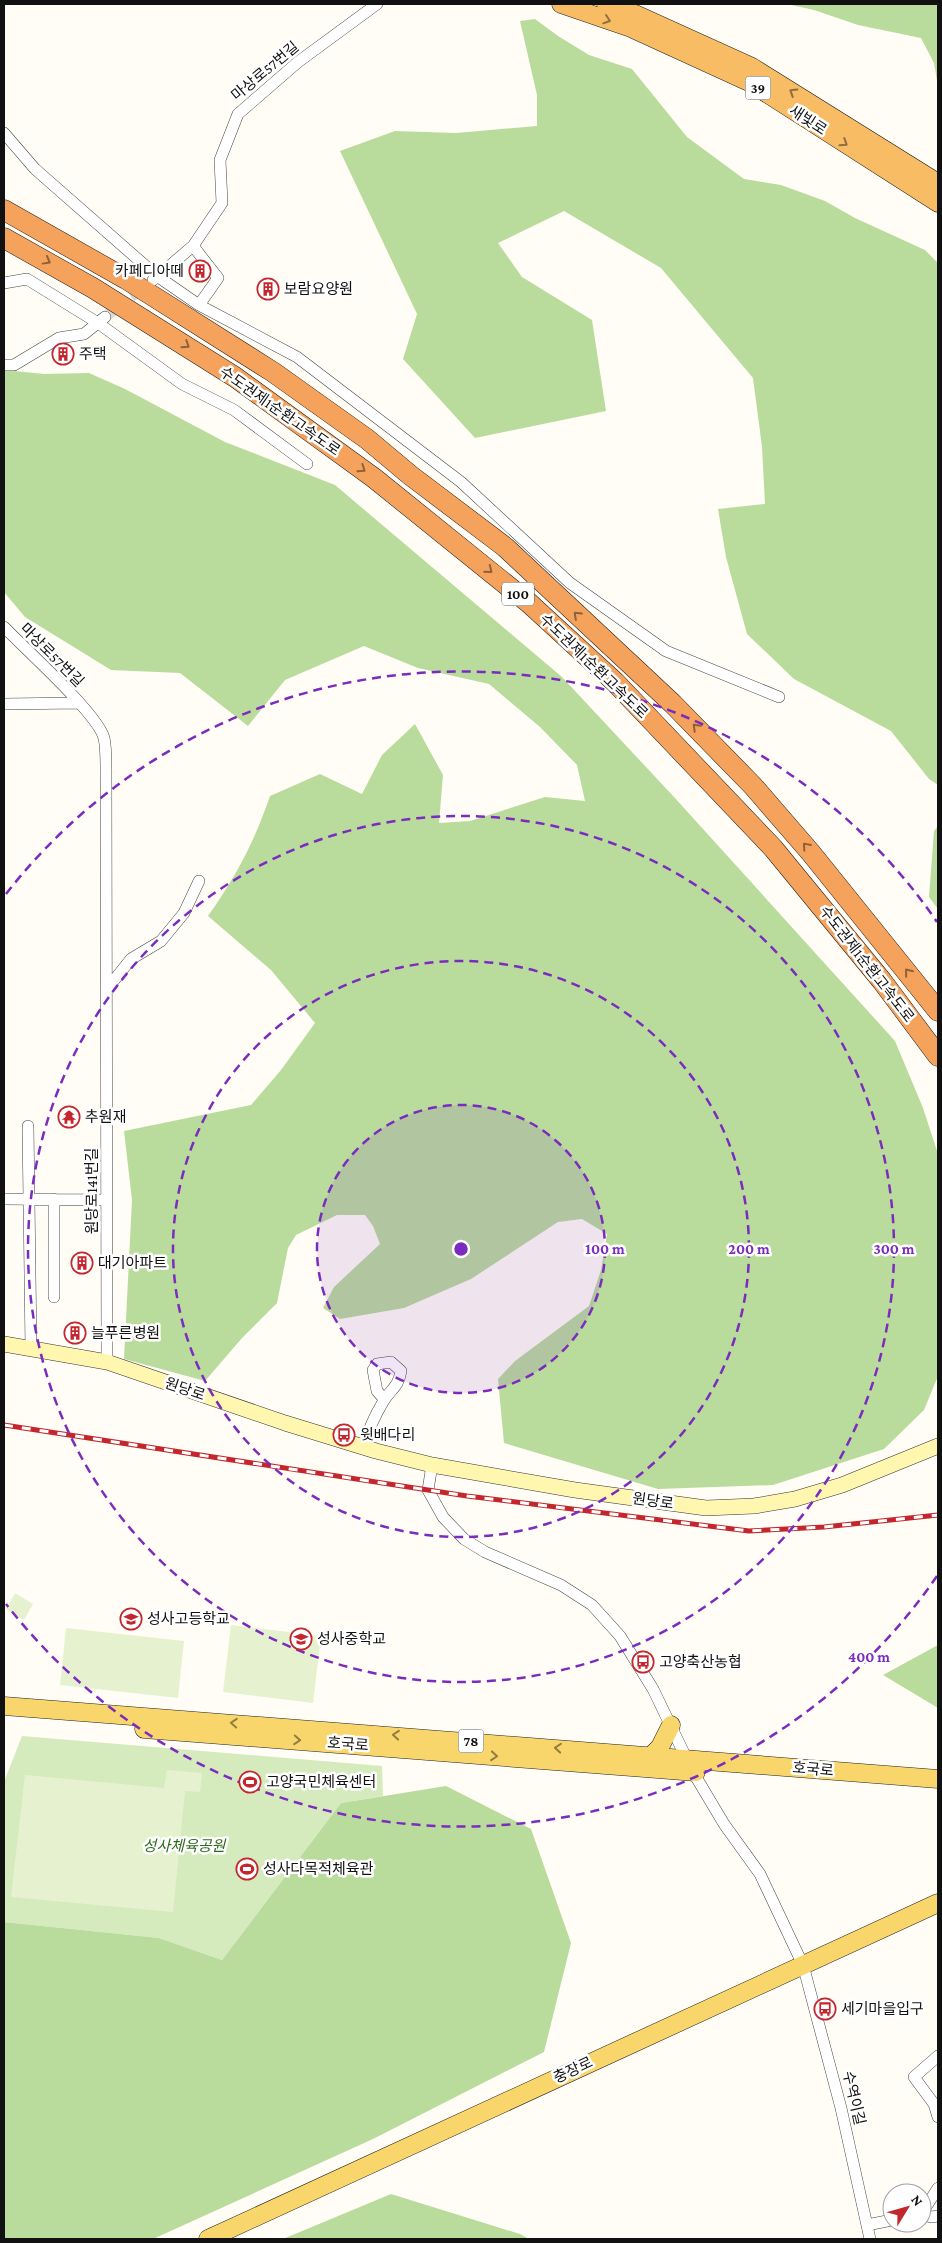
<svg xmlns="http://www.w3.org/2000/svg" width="942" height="2243" viewBox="0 0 942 2243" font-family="'Crimson Pro','Noto Sans KR',serif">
  <rect width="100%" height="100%" fill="#fffdf5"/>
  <path fill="#d5ebbd" d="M22,1736L382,1766L383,1796L341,1803L222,1960L159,1938L4,1922V1782Z"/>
  <path fill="#b9dc9c" d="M787,4H938V86L934,63L921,38L858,25L814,10Z
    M535,19L558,36L589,55L632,69L687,137L744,179L781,185L825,201L855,218L925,250L938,263V785L929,779L891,731L794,679L747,634L726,557L718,509L765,504L762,447L753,378L661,268L564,211L498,243L522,277L592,320L606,411L475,438L403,359L417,314L340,151L395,131L456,133L537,126V95L520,21Z
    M4,370L44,374L89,373L125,389L225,442L335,485L562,677L674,797L895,1041L923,1108L938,1154V1376L924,1410L884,1449L773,1485L658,1489L504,1443L498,1379L515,1361L589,1306L601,1270L607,1234L582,1219L558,1222L471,1279L404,1308L340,1319L323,1308L334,1287L380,1244L373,1226L365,1215H337L296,1235L288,1248L277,1303L242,1338L205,1381L124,1359L132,1200L124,1131L251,1105L281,1070L315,1023L271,970L208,916C236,876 254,843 270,796L320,774L362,794L382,755L415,724L443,775L439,823L470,821L545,797L585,801L577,765L540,727L489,684L418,668L364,646L285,680L248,726L180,673L111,670L25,617L4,592Z
    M938,826V909L929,897L934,831Z
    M938,1645V1708L883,1675Z
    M446,1786L531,1829L571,1943L544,2052L373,2139L153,2239H4V1922L159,1938L222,1960L341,1803Z
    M391,2194L520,2234L529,2239H283Z"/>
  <path fill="#e6f2cf" d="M15,1593L33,1604L24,1620L6,1609Z
    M231,1625L321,1636L313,1703L223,1692Z
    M66,1628L184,1641L178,1698L60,1685Z
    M167,1770L202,1773L200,1792L185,1791L173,1912L11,1897L25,1775L164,1788Z"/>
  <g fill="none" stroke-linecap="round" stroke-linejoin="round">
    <path stroke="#dbdad3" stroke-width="11" stroke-dasharray="11 5.5" stroke-linecap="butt" d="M105,317L145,286"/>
    <g stroke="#444" stroke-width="12">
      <path id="minor" d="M4,133L35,169L157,276L199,305L297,357L461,482L570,583L666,651L779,697
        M193,246L218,278L199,305
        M153,280L193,246L222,203L220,160L238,114L298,62L377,4
        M4,283L27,279L98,323L182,384L234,410L307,464
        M4,365H14L59,338L84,334L105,317
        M4,627C24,648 98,714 104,738C106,747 106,759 106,768L107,1362
        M4,704L78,703
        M107,989L131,959L161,941L184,913L199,881
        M28,1126L31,1348
        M4,1199L107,1200
        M54,1297V1199
        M363,1447C368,1431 374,1417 383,1402C390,1389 398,1389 401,1371L391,1362L377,1364L373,1370L377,1391L384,1399
        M432,1465L428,1490L443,1517L464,1539L485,1552L561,1585L592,1605L620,1636L653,1689L693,1772L724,1824L760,1874L803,1965L841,2108L870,2239
        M938,2056L914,2077L934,2104L938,2117
        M922,2213L938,2188
        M922,2215L931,2217L938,2216
        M867,2225L892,2220"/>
    </g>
    <g stroke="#333" stroke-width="16">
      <path id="secondary" d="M4,1344L107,1362L285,1423L376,1451L432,1465L575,1490L706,1508L754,1506L795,1499L842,1485L938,1446"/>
    </g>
    <g stroke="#222" stroke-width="19">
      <path id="primary" d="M4,1706L938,1779
        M144,1729L696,1772
        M651,1756L660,1747L671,1725
        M208,2239L938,1903"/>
    </g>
    <g stroke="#222" stroke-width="19">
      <path id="trunk" d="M561,4L631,28L749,82L938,203
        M606,4L635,14L752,67L938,183"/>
    </g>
    <g stroke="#222" stroke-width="21">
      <path id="motorway" d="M4,210L126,279L273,372L367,439L410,475L505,547L673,704L753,786L811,853L938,1011
        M4,238L93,288L235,377L374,478L529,603L615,682L773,848L882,981L938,1056"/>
    </g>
    <use href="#minor" stroke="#fff" stroke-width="11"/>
    <use href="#secondary" stroke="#fff6b0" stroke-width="15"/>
    <use href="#primary" stroke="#f9d66b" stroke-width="18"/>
    <use href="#trunk" stroke="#f7bc64" stroke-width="18"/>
    <use href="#motorway" stroke="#f5a25d" stroke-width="20"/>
    <g stroke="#c4262e" stroke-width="5">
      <path id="rail" d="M4,1425L467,1496L749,1531L824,1527L938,1515"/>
    </g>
    <use href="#rail" stroke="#fff" stroke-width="3" stroke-dasharray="9" stroke-linecap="butt"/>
  </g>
  <defs><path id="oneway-chevron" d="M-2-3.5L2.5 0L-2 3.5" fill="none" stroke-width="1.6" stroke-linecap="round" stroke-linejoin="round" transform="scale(1.25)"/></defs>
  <g stroke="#906f3f">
    <use href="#oneway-chevron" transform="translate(607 20) rotate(19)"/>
    <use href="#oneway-chevron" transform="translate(793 92) rotate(-148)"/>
    <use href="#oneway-chevron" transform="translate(844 143) rotate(33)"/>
  </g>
  <g stroke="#8e613b">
    <use href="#oneway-chevron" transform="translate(47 261) rotate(29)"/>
    <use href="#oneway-chevron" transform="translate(186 345) rotate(33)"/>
    <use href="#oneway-chevron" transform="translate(362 469) rotate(35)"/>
    <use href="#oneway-chevron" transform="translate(489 570) rotate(39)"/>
    <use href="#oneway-chevron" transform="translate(577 615) rotate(-137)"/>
    <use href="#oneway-chevron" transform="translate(696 727) rotate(-135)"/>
    <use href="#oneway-chevron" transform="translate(806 846) rotate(-131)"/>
    <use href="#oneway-chevron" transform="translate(908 972) rotate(-129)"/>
  </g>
  <g stroke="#917d42">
    <use href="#oneway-chevron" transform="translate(234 1723) rotate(-176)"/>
    <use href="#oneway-chevron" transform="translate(396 1735) rotate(-175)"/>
    <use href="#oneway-chevron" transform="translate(297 1740) rotate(4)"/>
    <use href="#oneway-chevron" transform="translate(558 1748) rotate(-175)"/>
    <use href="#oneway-chevron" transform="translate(494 1756) rotate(5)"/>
  </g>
  <circle cx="461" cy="1249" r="144" fill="#7b2cbf" fill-opacity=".12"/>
  <g fill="none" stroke="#7b2cbf" stroke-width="2.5" stroke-dasharray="9 6">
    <circle cx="461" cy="1249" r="144"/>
    <circle cx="461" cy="1249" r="288"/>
    <circle cx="461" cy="1249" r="433"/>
    <path d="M937 1576A577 577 0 0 1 6 1604M6 894A577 577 0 0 1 937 922"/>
  </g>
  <defs>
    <g id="building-ring" transform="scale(1.125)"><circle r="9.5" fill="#fff" stroke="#c4262e" stroke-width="1.5"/><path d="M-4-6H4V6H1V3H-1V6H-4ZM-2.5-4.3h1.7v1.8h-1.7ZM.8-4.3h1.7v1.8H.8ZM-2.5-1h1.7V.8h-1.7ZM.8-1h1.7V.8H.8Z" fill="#c4262e"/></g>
    <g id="temple-ring" transform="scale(1.125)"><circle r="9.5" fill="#fff" stroke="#c4262e" stroke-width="1.5"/><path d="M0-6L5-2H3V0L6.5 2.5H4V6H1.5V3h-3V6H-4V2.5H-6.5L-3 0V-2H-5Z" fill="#c4262e"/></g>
    <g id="bus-ring" transform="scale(1.125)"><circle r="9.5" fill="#fff" stroke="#c4262e" stroke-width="1.5"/><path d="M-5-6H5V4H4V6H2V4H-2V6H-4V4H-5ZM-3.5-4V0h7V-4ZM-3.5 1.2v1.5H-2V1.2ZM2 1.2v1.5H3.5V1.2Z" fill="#c4262e"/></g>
    <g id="school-ring" transform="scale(1.125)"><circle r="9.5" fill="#fff" stroke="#c4262e" stroke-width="1.5"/><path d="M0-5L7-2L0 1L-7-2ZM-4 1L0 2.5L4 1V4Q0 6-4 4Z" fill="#c4262e"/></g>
    <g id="stadium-ring" transform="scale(1.125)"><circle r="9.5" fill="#fff" stroke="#c4262e" stroke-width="1.5"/><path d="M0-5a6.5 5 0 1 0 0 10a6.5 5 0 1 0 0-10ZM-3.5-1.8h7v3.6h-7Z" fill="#c4262e"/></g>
  </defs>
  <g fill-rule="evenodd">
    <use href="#building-ring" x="200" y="271"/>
    <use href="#building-ring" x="268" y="289"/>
    <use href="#building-ring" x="63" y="354"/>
    <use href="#temple-ring" x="69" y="1117"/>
    <use href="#building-ring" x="82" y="1263"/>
    <use href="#building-ring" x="75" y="1333"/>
    <use href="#bus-ring" x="344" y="1435"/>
    <use href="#school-ring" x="131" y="1619"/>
    <use href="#school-ring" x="301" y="1639"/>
    <use href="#bus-ring" x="643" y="1662"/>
    <use href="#stadium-ring" x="250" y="1782"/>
    <use href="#stadium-ring" x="247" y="1869"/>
    <use href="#bus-ring" x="825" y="2009"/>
  </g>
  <g text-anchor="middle" stroke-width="5" stroke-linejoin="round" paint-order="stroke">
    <g fill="#fff" stroke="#585858" stroke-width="1">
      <rect x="745.5" y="76.5" width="25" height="23" rx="4"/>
      <rect x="502" y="582.5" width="32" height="23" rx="4"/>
      <rect x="458.5" y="1729.5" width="25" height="23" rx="4"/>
    </g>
    <g font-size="14" font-weight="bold" fill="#111">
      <text x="758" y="93">39</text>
      <text x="518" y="599">100</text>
      <text x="471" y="1746">78</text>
    </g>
    <g font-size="15" fill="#111" stroke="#fff">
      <text transform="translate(265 71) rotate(-40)" y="5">마상로57번길</text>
      <text transform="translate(808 120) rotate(33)" y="5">새빛로</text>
      <text transform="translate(280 411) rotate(35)" y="5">수도권제1순환고속도로</text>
      <text transform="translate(52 655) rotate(45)" y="5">마상로57번길</text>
      <text transform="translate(594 666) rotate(44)" y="5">수도권제1순환고속도로</text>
      <text transform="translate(867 964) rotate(52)" y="5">수도권제1순환고속도로</text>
      <text transform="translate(92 1191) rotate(-90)" y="5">원당로141번길</text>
      <text transform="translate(185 1389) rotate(19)" y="5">원당로</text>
      <text transform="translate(653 1501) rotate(8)" y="5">원당로</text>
      <text transform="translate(348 1744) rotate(4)" y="5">호국로</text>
      <text transform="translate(813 1769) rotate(5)" y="5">호국로</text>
      <text transform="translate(573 2070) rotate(-25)" y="5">충장로</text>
      <text transform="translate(854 2098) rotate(77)" y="5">수역이길</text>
    </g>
    <g font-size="15" fill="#111" stroke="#fff" text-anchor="start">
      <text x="184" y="276" text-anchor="end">카페디아떼</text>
      <text x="284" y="294">보람요양원</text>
      <text x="79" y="359">주택</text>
      <text x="85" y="1122">추원재</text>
      <text x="98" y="1268">대기아파트</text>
      <text x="91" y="1338">늘푸른병원</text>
      <text x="360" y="1440">윗배다리</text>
      <text x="147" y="1624">성사고등학교</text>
      <text x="317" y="1644">성사중학교</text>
      <text x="659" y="1667">고양축산농협</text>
      <text x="266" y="1787">고양국민체육센터</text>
      <text x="263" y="1874">성사다목적체육관</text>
      <text x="841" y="2014">세기마을입구</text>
    </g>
    <g font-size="15" font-style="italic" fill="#2f6b1f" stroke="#fff">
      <text x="184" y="1851">성사체육공원</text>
    </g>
  </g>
  <circle cx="461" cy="1249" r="8" fill="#7b2cbf" stroke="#fff" stroke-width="2.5"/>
  <g font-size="15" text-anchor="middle" font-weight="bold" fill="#7b2cbf" stroke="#fff" stroke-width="5" stroke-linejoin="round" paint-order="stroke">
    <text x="605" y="1254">100 m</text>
    <text x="749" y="1254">200 m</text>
    <text x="894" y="1254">300 m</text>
    <text x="869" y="1662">400 m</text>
  </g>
  <rect width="942" height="2243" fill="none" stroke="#111111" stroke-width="10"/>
  <g transform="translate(907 2208) rotate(53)"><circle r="24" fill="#ffffff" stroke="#a0a0a0"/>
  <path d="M0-4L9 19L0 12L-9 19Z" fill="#c4262e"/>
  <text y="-8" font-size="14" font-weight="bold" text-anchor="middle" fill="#111111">N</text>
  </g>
</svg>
